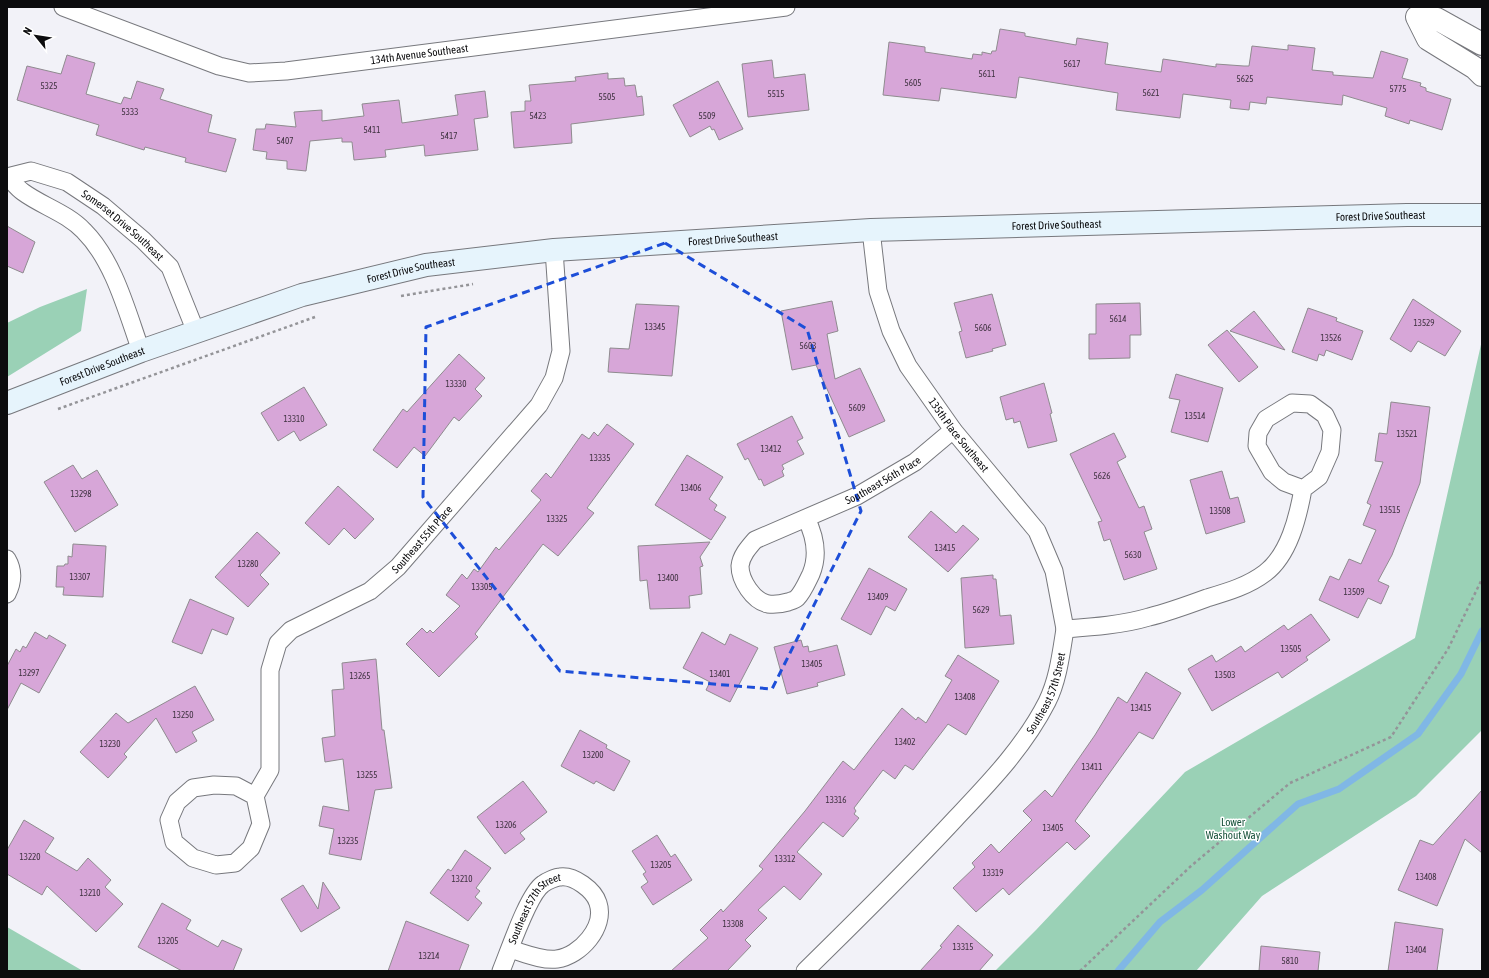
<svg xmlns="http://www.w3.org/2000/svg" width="1489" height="978" viewBox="0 0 1489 978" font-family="'Asap Condensed',sans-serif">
  <rect width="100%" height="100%" fill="#f2f2f8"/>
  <path fill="#9ad1b6" d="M87,289L81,331L7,377V323L40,307Z
    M1482,340V730L1416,796L1262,896L1196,971H995L1036,930L1185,772L1415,638Z
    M7,927L83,971H7Z"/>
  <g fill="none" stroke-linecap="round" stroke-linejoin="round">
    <path stroke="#80b7e5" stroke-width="7" d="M1118,971L1160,922L1202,890L1298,804L1339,789L1418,734L1461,674L1482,631"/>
  </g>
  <path fill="#d7a6d8" stroke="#8f8b8f" d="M1000,29L1025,33V36L1076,45L1077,38L1108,43L1105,64L1161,72L1163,59L1216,67V64L1244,66H1249L1252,46L1288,50V45L1315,48L1312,70L1333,72V75L1373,78L1381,51L1408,59L1402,78L1421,83L1420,86L1426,88V91L1451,99L1442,130L1410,120L1409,124L1385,116L1387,108L1343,95L1342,105L1267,97L1266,104L1250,102L1249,110L1230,108L1231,100L1183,94L1180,118L1116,110L1118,93L1019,77L1016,98L941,88L939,101L883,95L889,42L925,47V52L972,59L973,54L982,55V52L991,54L992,51H996Z
    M67,55L95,63L86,94L121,104L124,97L131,99L137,81L164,89L160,99L212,115L208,132L236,139L226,172L185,162L186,158L145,147L144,150L96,135L99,125L17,100L27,66L61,74Z
    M772,60L774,78L805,74L809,110L748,117L742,64Z
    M608,73V79L624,78L625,86L635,85L637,97L642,96L644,115L571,124L572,143L514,148L511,112L525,111V101H531L529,85L576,81L575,77Z
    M718,81L743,129L719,140L714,129L712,130L710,126L690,137L673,105Z
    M485,91L488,117L474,119L478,150L425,156L424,145L385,150L386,157L354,160L352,142H342V138L310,141L306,171L287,169V161L266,159L267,152L253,150L256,129H265L266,124L296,127L294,112L322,110V121L364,116L362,104L399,100L402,123L458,115L455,95Z
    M7,226L35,242L23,273L7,266Z
    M992,294L1006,345L992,349L993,351L966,358L959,332L962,331L954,303Z
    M1413,299L1461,331L1445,356L1418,341L1411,352L1390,339Z
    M832,301L838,331L827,334L835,379L860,368L885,421L849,437L816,365L792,370L781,311Z
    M1140,303L1141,335H1130V358L1089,359V334H1096V304Z
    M636,304L679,306L672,376L608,372L610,348L629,349Z
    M1308,308L1337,318L1336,321L1363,331L1352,360L1326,350L1324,356L1319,354L1317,361L1292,352Z
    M1254,311L1285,350L1230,331Z
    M1227,330L1258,367L1239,382L1208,345Z
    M459,354L485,378L475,389L482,396L459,421L454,417L425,456L414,447L397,468L373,450L403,409L407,412Z
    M1176,374L1223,388L1208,442L1171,432L1180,400L1169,398Z
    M1044,383L1052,413L1050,414L1057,441L1028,448L1020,421L1014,423L1013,418L1006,420L1000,397Z
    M304,387L327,425L300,441L294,431L278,441L261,413Z
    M1391,402L1430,407L1420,483L1392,555L1378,581L1389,586L1381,604L1368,598L1358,618L1319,600L1330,576L1339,580L1349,559L1361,564L1376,530L1363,525L1371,505L1367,503L1383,462L1375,461L1379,433L1387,434Z
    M792,416L803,438L797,441L804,454L782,465L784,469L782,471L784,476L764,486L761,479L759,480L748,458L745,460L737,444Z
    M607,424L634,444L587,508L594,513L558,556L543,544L475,634L478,637L439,677L406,644L422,628L427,633L430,630L433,633L460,606L446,595L462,574L467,579L474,569L478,572L496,547L499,550L541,500L531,491L546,473L551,478L582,434L589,439L594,432L598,436Z
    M1114,433L1126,457L1117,462L1139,508L1144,506L1152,529L1144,532L1157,569L1124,580L1110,539L1104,541L1098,522L1102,521L1070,454Z
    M687,455L723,477L709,499L717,505L714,510L726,517L711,540L655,505Z
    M73,465L82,479L97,470L118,505L75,532L44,482Z
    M1222,471L1230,499L1238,497L1245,522L1206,534L1190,480Z
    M338,486L374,519L355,539L344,528L329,545L305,523Z
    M931,511L956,533L963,525L979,539L948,572L908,537Z
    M257,532L280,553L260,575L269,584L248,607L215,577Z
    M710,542L700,557L703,566L700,567L702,594L689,596L690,608L650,609L647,580L640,581L638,546Z
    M73,544L106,546L103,597L63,595L64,587H56L57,566H64L65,564H68V556L72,557Z
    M869,568L907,589L895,611L886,606L871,635L841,619Z
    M993,575V579H996L1000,616L1011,615L1014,644L965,648L961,578Z
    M190,599L234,618L227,635L212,629L202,654L172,642Z
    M1311,614L1330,640L1306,657L1308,660L1282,678L1278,672L1212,711L1188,669L1212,655L1216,662L1241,646L1245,652L1284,625L1288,630Z
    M35,632L47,639L49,635L66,645L39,693L21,683L7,710V666L16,649L20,652L23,646L26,648Z
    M702,632L725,645L730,634L758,648L730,702L706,690L710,682L683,668Z
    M801,640L803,647L808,646L809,652L837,645L845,675L817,683L818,686L787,694L774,647Z
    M958,655L999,681L966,735L948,724L913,770L905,765L895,779L883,770L854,808L856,811L854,814L859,818L843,837L823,822L797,852L822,874L800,900L784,886L758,910L767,918L745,940L751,946L727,971H671L708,938L700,930L721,909L723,912L763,869L759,866L805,811L843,761L854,770L902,708L916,720L918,717L926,723L952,680L945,676Z
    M376,659L382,730H384L392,788L375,790L361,860L329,854L334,829L319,826L323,806L349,811L343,759L325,762L322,738L335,736L332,690L344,689L342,663Z
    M1146,672L1181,693L1153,739L1139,732L1075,821L1090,836L1075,850L1067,842L1009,895L1003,888L976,912L953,888L975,867L972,863L991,844L999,853L1032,820L1023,811L1045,790L1052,797L1095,735L1118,697L1127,703Z
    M195,686L214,720L192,732L197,741L176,753L156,718L124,754L127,757L108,778L80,752L116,713L128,723Z
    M580,730L607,745L606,748L630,761L614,791L596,781L594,784L561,766Z
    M523,781L547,812L520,833L525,839L505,854L477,817Z
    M1482,790V853L1465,839L1437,906L1398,890L1420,840L1433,845Z
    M24,820L54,838L45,852L77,871L88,858L111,880L105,887L123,904L96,932L47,886L42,895L7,874V850Z
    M657,835L671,857L675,854L692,880L653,905L641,887L648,882L643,874L646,872L632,851Z
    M465,850L491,868L476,888L480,891L475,897L482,903L468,921L430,893L448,869L451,871Z
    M323,882L340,908L301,932L281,899L303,885L318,909Z
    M162,903L191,920L186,929L218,947L222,940L242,949L233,971H182L138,947Z
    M406,921L469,945L459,971H388Z
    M1395,922L1443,929L1437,971H1388Z
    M958,925L993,955L979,971H920L942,947L940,946Z
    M1261,946L1320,952L1318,971H1259Z"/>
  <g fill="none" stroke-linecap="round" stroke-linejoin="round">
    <g stroke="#77787d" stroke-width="19">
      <g id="minor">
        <path id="s1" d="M63,7L219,66L249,73L286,71L786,7"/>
        <path id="s2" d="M7,177L31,171L67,182L103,206L143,240L170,267L196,332"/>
        <path d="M8,177C13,182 17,188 23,192C42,206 67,213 84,231C114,261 127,312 141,351"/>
        <path id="s3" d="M871,230L878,291L891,331L908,366L953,430L1037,531L1054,571L1065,629"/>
        <path id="s4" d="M806,518C815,536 819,555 811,574C807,582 803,592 797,598C795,600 791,601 788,602C781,604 775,605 768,604C753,601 740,580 740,566C741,556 748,548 755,540L857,496L915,462L953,430"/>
        <path d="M7,559C14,571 13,582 7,594"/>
        <path id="s5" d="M255,796L236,786L214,785L193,788L177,802L169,820L174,842L193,858L216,865L235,863L251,848L261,824L255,796L270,770V670L278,643L291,630L370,591L398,567L539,405L554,378L561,351L554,250"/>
        <path id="s6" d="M501,971C509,952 528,894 543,884C547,881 556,877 560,877C574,875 594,890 598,903C606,927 580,956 557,959C542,961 524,953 510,949"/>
        <path id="s7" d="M805,971C856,921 907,871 956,818C990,782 1024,747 1047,702C1058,680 1061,654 1065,629C1093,627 1122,625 1149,617C1169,612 1188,605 1207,598C1227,592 1248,586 1265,573C1289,555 1298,517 1303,489L1319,477L1330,452L1332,430L1325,415L1310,404L1292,403L1266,419L1258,433L1257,446L1272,472L1284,482L1303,489"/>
      </g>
    </g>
    <g stroke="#77787d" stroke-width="24">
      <path id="tertiary" d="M1482,44L1437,19L1417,17L1428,39L1475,68L1482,75"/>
    </g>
    <g stroke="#77787d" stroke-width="24">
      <g id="secondary">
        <path id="s8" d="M7,403L141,351L302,295L426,265L554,250L871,230L1407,215H1482"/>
      </g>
    </g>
    <path stroke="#949498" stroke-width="2.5" stroke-dasharray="3 3" stroke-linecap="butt" d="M401,296L473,284
      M58,409L315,317
      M1080,971L1191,866L1290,783L1391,737L1448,649L1482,579"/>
    <use href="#minor" stroke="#fff" stroke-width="17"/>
    <use href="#tertiary" stroke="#fff" stroke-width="22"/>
    <use href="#secondary" stroke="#e6f4fc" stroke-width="22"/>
  </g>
  <path fill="none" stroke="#1d4ed8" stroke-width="3" stroke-dasharray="8 5" stroke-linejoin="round" d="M665,243L807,329L861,511L772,689L560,671L423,497L426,327Z"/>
  <g text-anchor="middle" stroke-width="3" stroke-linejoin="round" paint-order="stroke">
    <g font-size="9" fill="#3f3240">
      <text x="1072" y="67">5617</text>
      <text x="987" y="77">5611</text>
      <text x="1245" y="82">5625</text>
      <text x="913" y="86">5605</text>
      <text x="49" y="89">5325</text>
      <text x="1398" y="92">5775</text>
      <text x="1151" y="96">5621</text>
      <text x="776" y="97">5515</text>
      <text x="607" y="100">5505</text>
      <text x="130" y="115">5333</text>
      <text x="538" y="119">5423</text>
      <text x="707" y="119">5509</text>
      <text x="372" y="133">5411</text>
      <text x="449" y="139">5417</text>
      <text x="285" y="144">5407</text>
      <text x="1118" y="322">5614</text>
      <text x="1424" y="326">13529</text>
      <text x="655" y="330">13345</text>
      <text x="983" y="331">5606</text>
      <text x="1331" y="341">13526</text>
      <text x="808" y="349">5603</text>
      <text x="456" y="387">13330</text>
      <text x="857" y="411">5609</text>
      <text x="1195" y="419">13514</text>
      <text x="294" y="422">13310</text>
      <text x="1407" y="437">13521</text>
      <text x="771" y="452">13412</text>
      <text x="600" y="461">13335</text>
      <text x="1102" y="479">5626</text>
      <text x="691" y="491">13406</text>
      <text x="81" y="497">13298</text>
      <text x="1390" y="513">13515</text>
      <text x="1220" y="514">13508</text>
      <text x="557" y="522">13325</text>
      <text x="945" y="551">13415</text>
      <text x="1133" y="558">5630</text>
      <text x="248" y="567">13280</text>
      <text x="80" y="580">13307</text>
      <text x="668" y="581">13400</text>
      <text x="482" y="590">13305</text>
      <text x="1354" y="595">13509</text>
      <text x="878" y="600">13409</text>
      <text x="981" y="613">5629</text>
      <text x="1291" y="652">13505</text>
      <text x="812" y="667">13405</text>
      <text x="29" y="676">13297</text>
      <text x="720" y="677">13401</text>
      <text x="1225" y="678">13503</text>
      <text x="360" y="679">13265</text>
      <text x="965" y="700">13408</text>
      <text x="1141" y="711">13415</text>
      <text x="183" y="718">13250</text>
      <text x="905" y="745">13402</text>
      <text x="110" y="747">13230</text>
      <text x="593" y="758">13200</text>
      <text x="1092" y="770">13411</text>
      <text x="367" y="778">13255</text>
      <text x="836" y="803">13316</text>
      <text x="506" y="828">13206</text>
      <text x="1053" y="831">13405</text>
      <text x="348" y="844">13235</text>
      <text x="30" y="860">13220</text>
      <text x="785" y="862">13312</text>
      <text x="661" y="868">13205</text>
      <text x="993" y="876">13319</text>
      <text x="1426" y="880">13408</text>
      <text x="462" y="882">13210</text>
      <text x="90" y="896">13210</text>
      <text x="733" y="927">13308</text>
      <text x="168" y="944">13205</text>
      <text x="963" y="950">13315</text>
      <text x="1416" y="953">13404</text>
      <text x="429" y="959">13214</text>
      <text x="1290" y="964">5810</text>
    </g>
    <g font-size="11" fill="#0c0c0e" stroke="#fff">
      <text dy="4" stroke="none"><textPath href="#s1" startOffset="369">134th Avenue Southeast</textPath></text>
      <text dy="4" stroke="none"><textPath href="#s8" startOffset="1398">Forest Drive Southeast</textPath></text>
      <text dy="4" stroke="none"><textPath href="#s8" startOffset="1074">Forest Drive Southeast</textPath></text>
      <text dy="4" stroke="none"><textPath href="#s2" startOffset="133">Somerset Drive Southeast</textPath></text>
      <text dy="4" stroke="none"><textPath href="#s8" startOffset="750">Forest Drive Southeast</textPath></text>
      <text dy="4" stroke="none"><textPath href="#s8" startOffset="426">Forest Drive Southeast</textPath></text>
      <text dy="4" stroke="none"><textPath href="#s8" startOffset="102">Forest Drive Southeast</textPath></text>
      <text dy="4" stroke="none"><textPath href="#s3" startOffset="228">135th Place Southeast</textPath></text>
      <text dy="4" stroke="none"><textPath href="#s4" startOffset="338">Southeast 56th Place</textPath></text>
      <text dy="4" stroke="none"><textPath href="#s5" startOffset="611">Southeast 55th Place</textPath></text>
      <text dy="4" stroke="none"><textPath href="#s7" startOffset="371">Southeast 57th Street</textPath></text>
      <text dy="4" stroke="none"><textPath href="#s6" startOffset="73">Southeast 57th Street</textPath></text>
    </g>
    <g font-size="11" fill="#17513a" stroke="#fff">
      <text x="1233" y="826">Lower<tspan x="1233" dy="13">Washout Way</tspan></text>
    </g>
  </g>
  <rect width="1489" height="978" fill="none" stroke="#0c0c0e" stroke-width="16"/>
  <g transform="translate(36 36) rotate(300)" stroke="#ffffff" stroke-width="3" paint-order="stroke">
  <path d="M0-3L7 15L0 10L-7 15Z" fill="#0c0c0e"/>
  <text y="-6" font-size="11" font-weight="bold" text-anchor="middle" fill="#0c0c0e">N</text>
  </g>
</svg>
